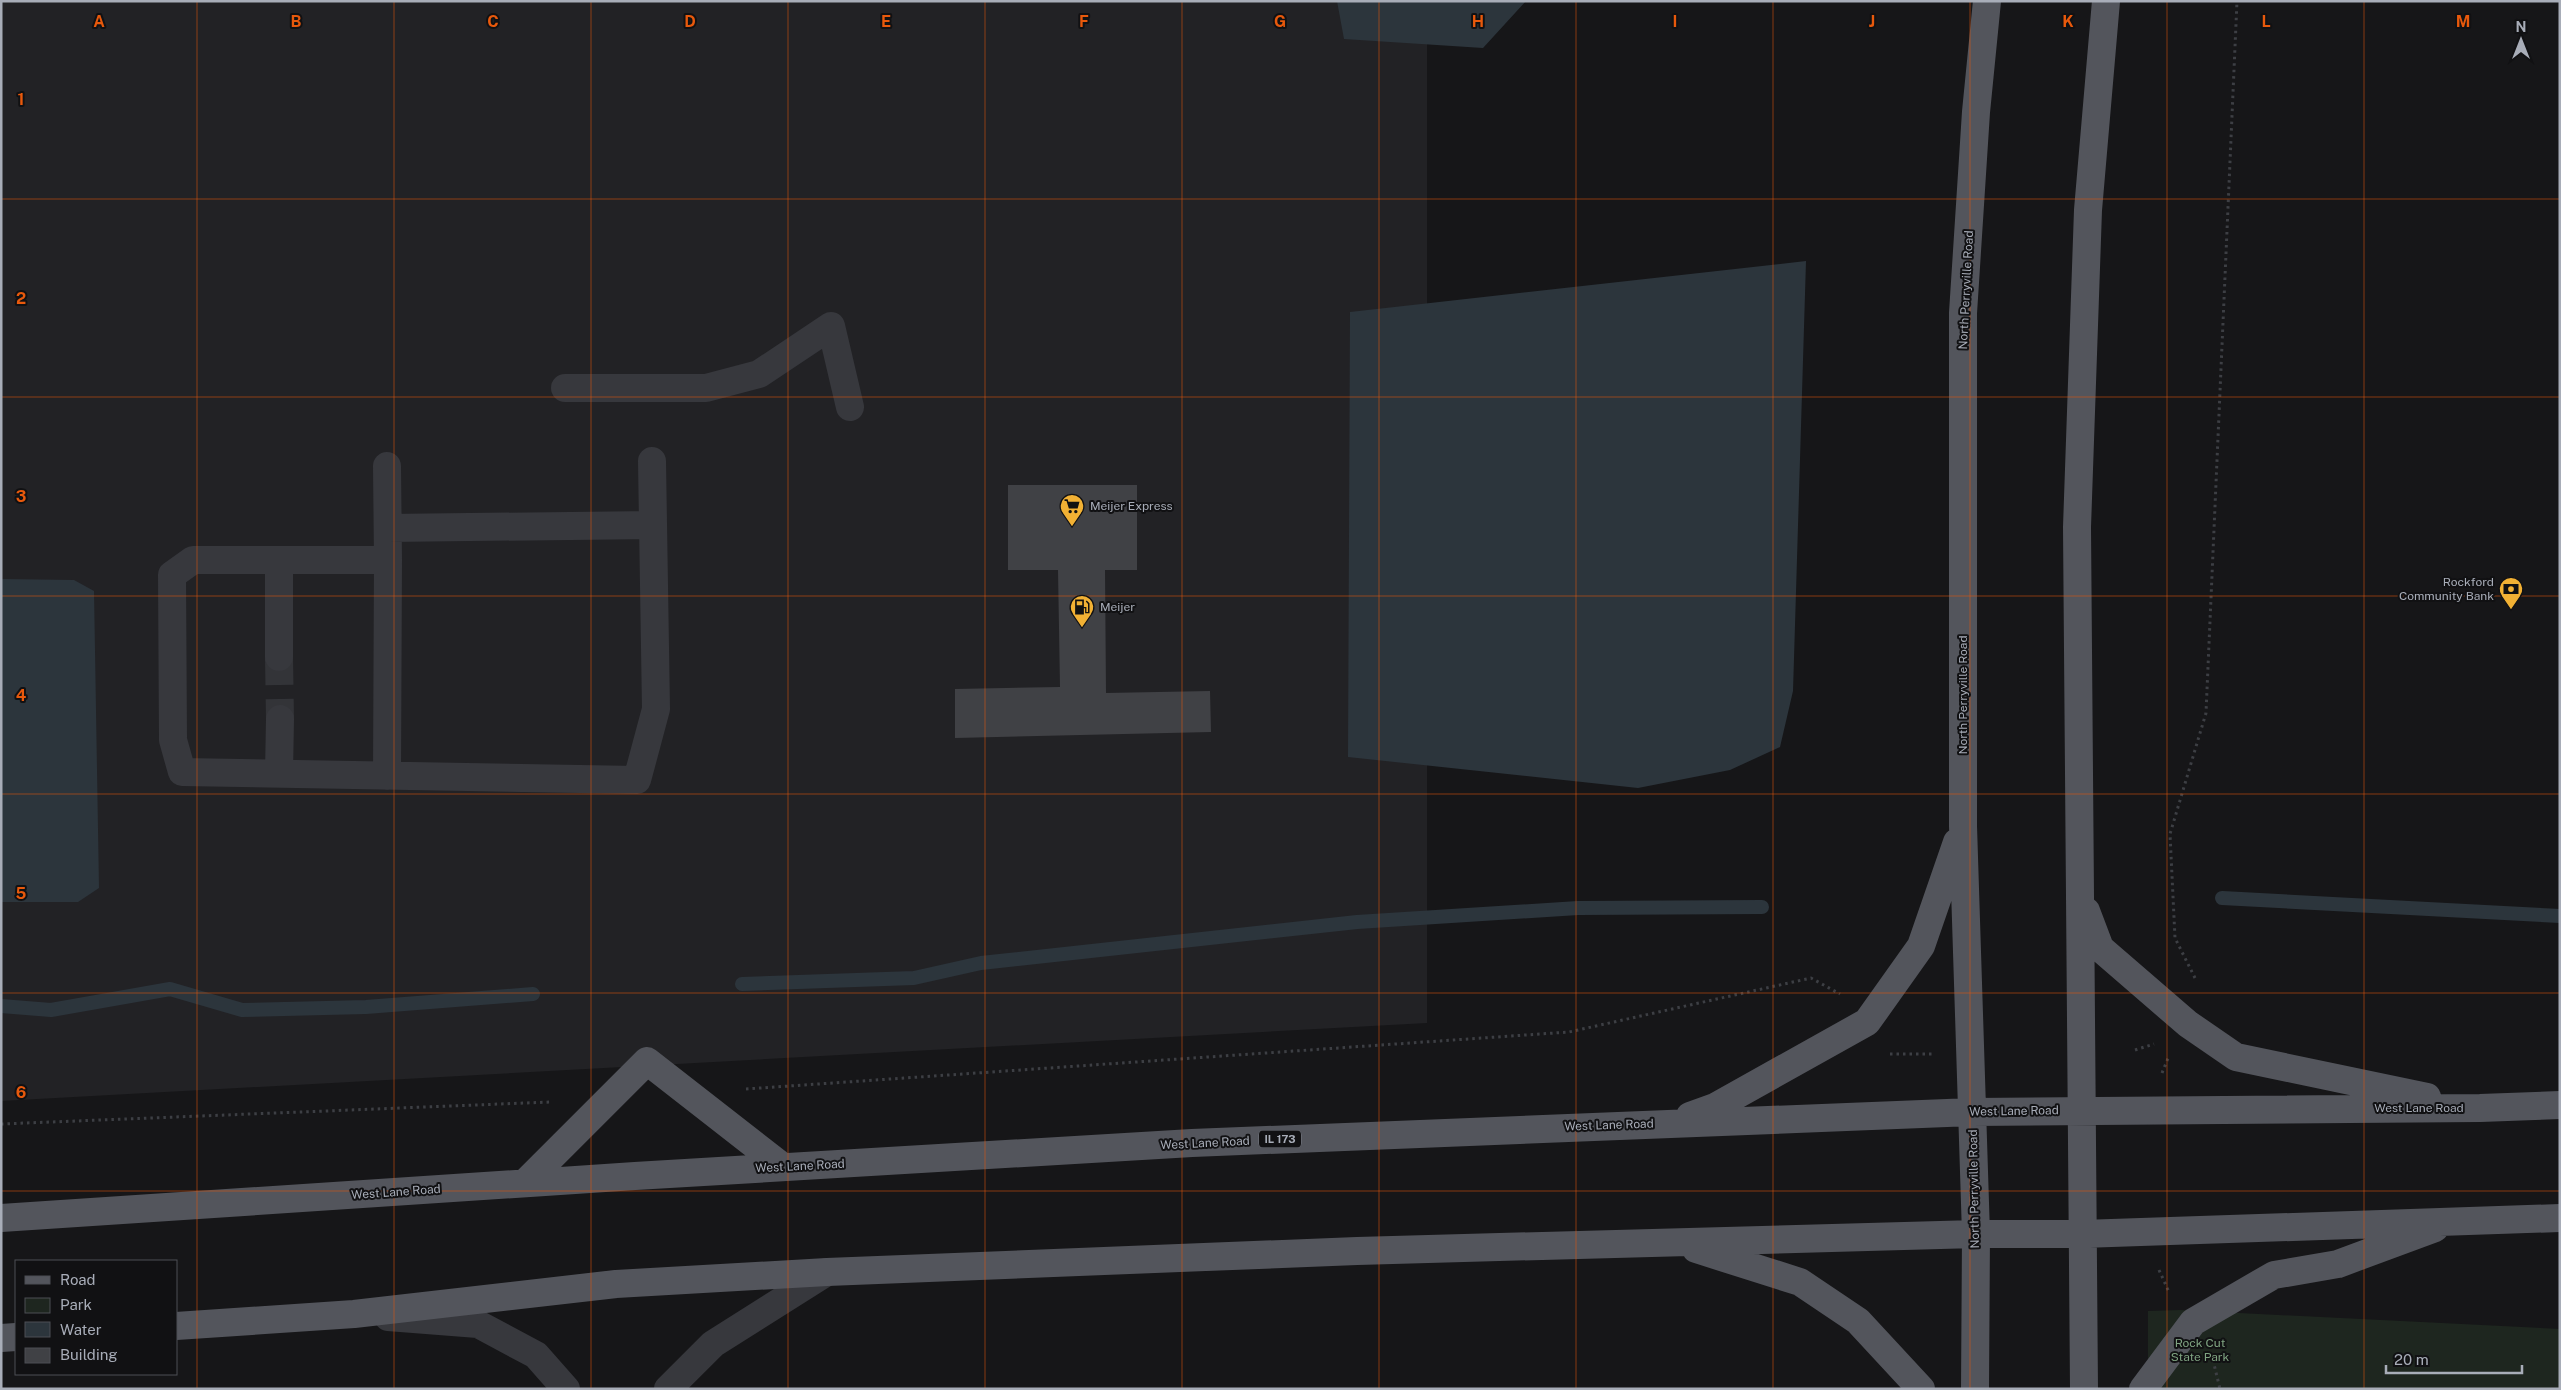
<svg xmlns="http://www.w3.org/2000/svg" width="2561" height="1390" viewBox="0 0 2561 1390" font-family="'Public Sans',sans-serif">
  <rect width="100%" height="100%" fill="#161618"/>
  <path fill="#222225" d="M1,1H1427V1023L1,1101Z"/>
  <path fill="#1e261f" d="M2180,1310L2560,1329V1389H2148V1311Z"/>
  <path fill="#2c353c" d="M1337,1H1526L1483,48L1344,39Z
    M1806,261L1793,691L1780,747L1730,770L1638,788L1348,757L1350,312Z
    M1,579L74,580L94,591L99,888L78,902H1Z"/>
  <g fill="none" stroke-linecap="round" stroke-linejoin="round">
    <path stroke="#2c353c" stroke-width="14" d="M2222,898L2560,916
      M742,984L914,978L981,963L1357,922L1578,908L1762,907
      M1,1006L51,1010L170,989L242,1010L366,1007L533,994"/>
  </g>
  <path fill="#404145" d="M1008,485H1137V570H1105L1106,693L1210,691L1211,732L955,738V689L1060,687L1058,570H1008Z"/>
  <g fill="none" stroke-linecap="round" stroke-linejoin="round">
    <path stroke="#333438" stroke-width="28" stroke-dasharray="28 14" stroke-linecap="butt" d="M279,657L280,719"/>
    <path stroke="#3d3f44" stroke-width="3" stroke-dasharray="2.5 4" stroke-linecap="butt" d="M2195,978L2175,938L2170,834L2206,713L2237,1
      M2135,1050L2154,1044
      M1890,1054H1932
      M2162,1073L2169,1056
      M746,1089L1569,1032L1811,978L1840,994
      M1,1124L550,1102
      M2159,1270L2169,1292
      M2213,1360L2220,1389"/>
    <path stroke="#37383d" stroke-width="28" d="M565,388H706L759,374L831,326L850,407
      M387,466L388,560H193L172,575L173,740L182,772L637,780L656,709L652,461
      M388,528L653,525
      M279,561V657
      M279,773L280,719
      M387,776L388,560
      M388,1317L478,1324L536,1355L566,1389
      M668,1389L713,1344L827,1272"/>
    <path stroke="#53555c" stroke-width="28" d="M2086,911L2100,948L2188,1024L2236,1057L2427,1097
      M1690,1116L1715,1107L1867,1022L1921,946L1957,842
      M525,1183L647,1061L783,1167
      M1,1218L635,1176L1192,1143L1972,1112L2480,1108L2560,1105
      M1696,1249L1800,1282L1858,1321L1921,1389
      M176,1326L354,1314L616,1284L827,1272L1357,1251L1976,1234H2082L2560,1218
      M1,1338L16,1337
      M1975,1389L1976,1234L1963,826V313L1976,112L1987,1
      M2084,1389L2077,527L2088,210L2106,1
      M2143,1389L2193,1322L2274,1275L2338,1264L2435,1228"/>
  </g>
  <path fill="none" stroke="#e8590c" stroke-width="1" stroke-opacity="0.55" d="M197,1V1389M394,1V1389M591,1V1389M788,1V1389M985,1V1389M1182,1V1389M1379,1V1389M1576,1V1389M1773,1V1389M1970,1V1389M2167,1V1389M2364,1V1389M1,199H2560M1,397H2560M1,596H2560M1,794H2560M1,993H2560M1,1191H2560"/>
  <defs>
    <g id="supermarket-pin" transform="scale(1.25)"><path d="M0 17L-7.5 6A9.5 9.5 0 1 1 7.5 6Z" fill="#f2b134" stroke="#111113"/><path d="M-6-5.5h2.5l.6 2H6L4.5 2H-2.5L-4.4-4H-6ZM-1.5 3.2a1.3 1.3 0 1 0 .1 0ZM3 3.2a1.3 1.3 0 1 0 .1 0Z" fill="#111"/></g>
    <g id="bank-pin" transform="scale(1.25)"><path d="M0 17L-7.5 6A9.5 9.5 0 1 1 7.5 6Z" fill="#f2b134" stroke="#111113"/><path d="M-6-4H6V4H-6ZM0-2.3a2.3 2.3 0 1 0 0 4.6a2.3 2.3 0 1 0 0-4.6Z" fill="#111"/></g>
    <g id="fuel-pin" transform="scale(1.25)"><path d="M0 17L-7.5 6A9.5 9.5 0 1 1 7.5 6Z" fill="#f2b134" stroke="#111113"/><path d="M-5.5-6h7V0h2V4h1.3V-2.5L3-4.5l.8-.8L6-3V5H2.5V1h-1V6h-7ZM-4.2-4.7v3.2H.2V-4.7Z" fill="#111"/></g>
  </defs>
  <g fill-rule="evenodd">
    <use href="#supermarket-pin" x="1072" y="506"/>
    <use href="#bank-pin" x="2511" y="589"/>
    <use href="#fuel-pin" x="1082" y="607"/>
  </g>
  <g text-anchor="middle" stroke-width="4" stroke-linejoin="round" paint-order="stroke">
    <rect fill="#111113" stroke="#7b7e86" stroke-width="1" x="1259" y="1130.5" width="42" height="17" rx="4"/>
    <g font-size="11" font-weight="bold" fill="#a8adb8">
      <text x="1280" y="1143">IL 173</text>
    </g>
    <g font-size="12" fill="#a8adb8" stroke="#111113">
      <text transform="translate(1966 290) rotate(-87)" y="4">North Perryville Road</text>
      <text transform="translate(1963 695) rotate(-90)" y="4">North Perryville Road</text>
      <text x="2419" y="1112">West Lane Road</text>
      <text transform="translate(2014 1111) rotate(-1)" y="4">West Lane Road</text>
      <text transform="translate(1609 1125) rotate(-2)" y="4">West Lane Road</text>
      <text transform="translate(1205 1143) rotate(-3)" y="4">West Lane Road</text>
      <text transform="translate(800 1166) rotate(-3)" y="4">West Lane Road</text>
      <text transform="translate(1974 1189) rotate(-91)" y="4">North Perryville Road</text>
      <text transform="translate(396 1192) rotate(-4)" y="4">West Lane Road</text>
    </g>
    <g font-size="12" fill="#a8adb8" stroke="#111113" text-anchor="start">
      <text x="1090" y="510">Meijer Express</text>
      <text x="2494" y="586" text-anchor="end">Rockford<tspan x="2494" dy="14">Community Bank</tspan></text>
      <text x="1100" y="611">Meijer</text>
    </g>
    <g font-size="12" fill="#7fa381" stroke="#111113">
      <text x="2200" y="1347">Rock Cut<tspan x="2200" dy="14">State Park</tspan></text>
    </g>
  </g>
  <g font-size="16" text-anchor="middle" font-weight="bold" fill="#e8590c" stroke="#111113" stroke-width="4" stroke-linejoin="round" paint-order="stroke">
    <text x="99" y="27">A</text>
    <text x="296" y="27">B</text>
    <text x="493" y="27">C</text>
    <text x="690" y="27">D</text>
    <text x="886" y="27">E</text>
    <text x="1084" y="27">F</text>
    <text x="1280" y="27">G</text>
    <text x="1478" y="27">H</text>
    <text x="1675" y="27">I</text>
    <text x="1872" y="27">J</text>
    <text x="2068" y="27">K</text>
    <text x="2266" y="27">L</text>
    <text x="2463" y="27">M</text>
    <text x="21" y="105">1</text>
    <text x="21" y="304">2</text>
    <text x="21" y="502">3</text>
    <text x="21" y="701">4</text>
    <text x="21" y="899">5</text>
    <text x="21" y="1098">6</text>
  </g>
  <rect width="2561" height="1390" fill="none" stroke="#a8adb8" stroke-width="5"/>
  <rect x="15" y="1260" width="162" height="115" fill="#111113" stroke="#4d4f55"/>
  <rect x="25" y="1276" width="25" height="8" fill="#53555c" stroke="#4d4f55"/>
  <text x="60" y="1285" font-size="15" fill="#a8adb8">Road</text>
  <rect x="25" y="1298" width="25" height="15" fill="#1e261f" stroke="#4d4f55"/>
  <text x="60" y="1310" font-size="15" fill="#a8adb8">Park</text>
  <rect x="25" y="1322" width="25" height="15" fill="#2c353c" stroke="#4d4f55"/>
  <text x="60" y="1335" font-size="15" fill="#a8adb8">Water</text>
  <rect x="25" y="1348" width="25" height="15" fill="#404145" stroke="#4d4f55"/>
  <text x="60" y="1360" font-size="15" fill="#a8adb8">Building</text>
  <g transform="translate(2521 40)" stroke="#111113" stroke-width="4" paint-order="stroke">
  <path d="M0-4L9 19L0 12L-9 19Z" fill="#a8adb8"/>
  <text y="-8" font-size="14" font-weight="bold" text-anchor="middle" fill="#a8adb8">N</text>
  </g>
  <path d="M2386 1365v8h136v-8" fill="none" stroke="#a8adb8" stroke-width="2.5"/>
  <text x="2394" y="1365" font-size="15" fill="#a8adb8" stroke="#111113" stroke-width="4" paint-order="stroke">20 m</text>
</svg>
